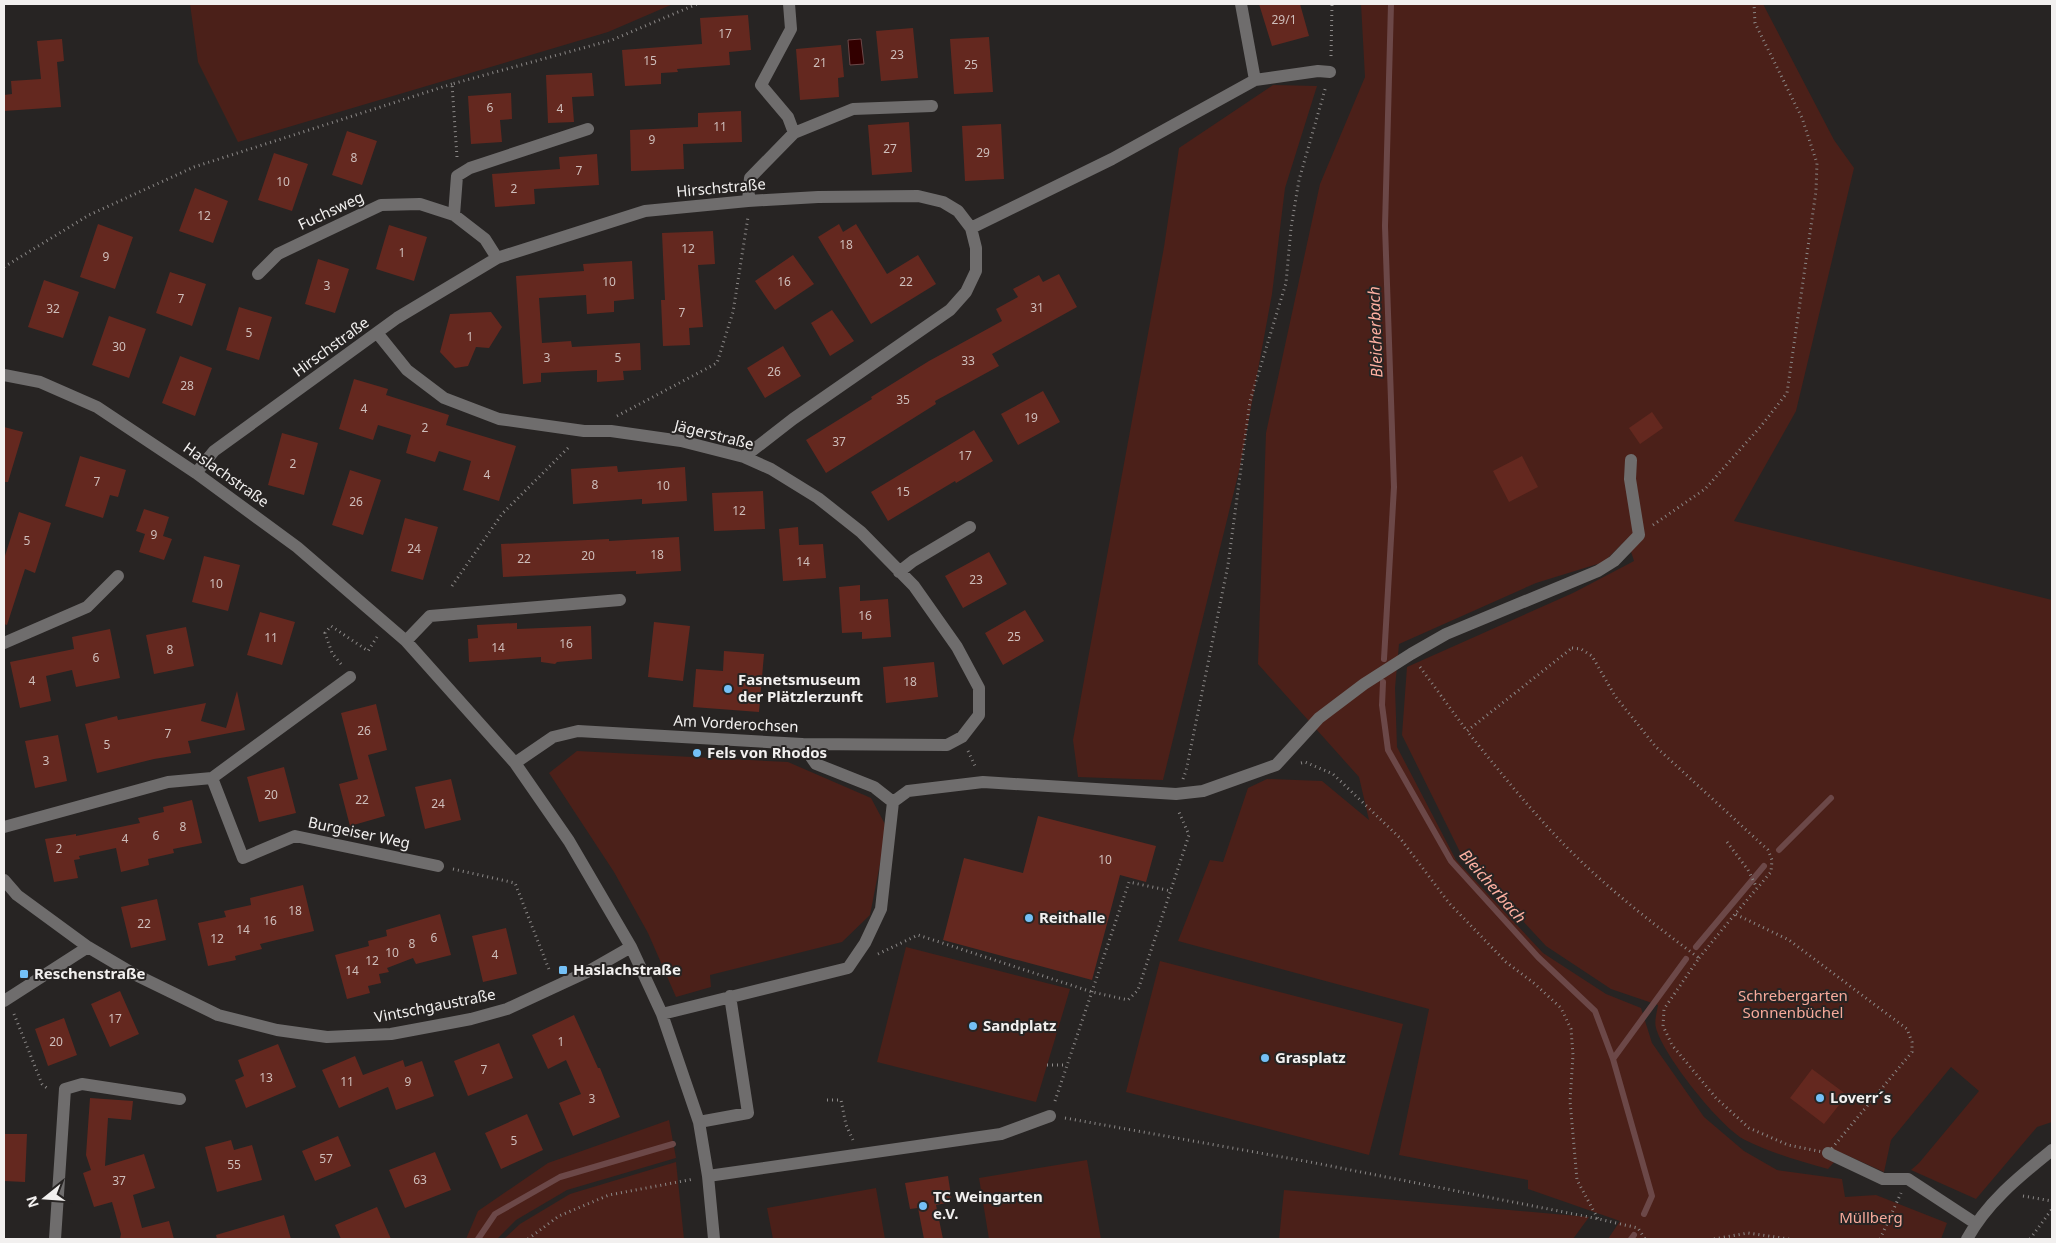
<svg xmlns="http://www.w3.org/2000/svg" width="2056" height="1243" viewBox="0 0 2056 1243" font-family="'Noto Sans',sans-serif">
  <rect width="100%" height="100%" fill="#272423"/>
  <path fill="#4b2019" d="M190,4H673L608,32L238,142L198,62Z
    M1361,4H1763L1834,140L1854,168L1796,411L1734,521L2052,600V1122L2037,1127L1976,1199L1911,1170L1919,1163L1979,1091L1951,1067L1891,1140L1884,1172L1842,1153L1828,1169C1800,1161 1771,1153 1745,1140C1720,1127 1663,1055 1656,1028C1654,1021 1657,1012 1658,1005L1611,989L1546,946L1461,854L1402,735L1407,667L1573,593L1634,561L1627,539L1604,562L1536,583L1399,644L1395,688L1397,747L1456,860L1543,953L1606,994L1641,1008L1652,1043L1704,1117L1744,1151L1777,1170L1842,1179L1845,1197L1876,1195L1947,1223L1941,1239H1608L1620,1221L1528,1189V1180L1399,1155L1429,1009L1178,941L1210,860L1223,862L1248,788L1267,779L1322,781L1369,820L1359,777L1258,664L1266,433L1320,184L1365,77Z
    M1273,85L1317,86L1285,188L1272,294L1240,467L1163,780L1078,777L1073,740L1164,247L1179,148Z
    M577,751L788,762L871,798L887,828L870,915L842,942L710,975L711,987L676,997L648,933L614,872L549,773Z
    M906,947L1070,989L1036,1102L877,1062Z
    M1160,961L1403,1024L1369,1155L1126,1092Z
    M669,1120L676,1158L567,1190L516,1220L497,1239H466L478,1211L548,1163Z
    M1087,1160L1101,1239H989L979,1178Z
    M676,1162L684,1239H504L520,1224L570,1194Z
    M876,1188L885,1239H773L767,1208Z
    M1284,1190L1589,1217L1573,1239H1279Z"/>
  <path fill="#320000" stroke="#6c4848" d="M861,39L864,64L850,65L848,40Z"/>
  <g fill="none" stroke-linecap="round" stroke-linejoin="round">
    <path stroke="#6c4848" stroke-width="6" d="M1384,659L1394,487L1385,226L1391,4
      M1383,682L1382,705L1388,750L1451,861L1538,957L1595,1011L1613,1059
      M1779,850L1831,798
      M1696,947L1764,866
      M1644,1214L1652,1196L1613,1059L1686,959
      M478,1239L495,1214L560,1177L673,1144
      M1631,1239L1634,1235"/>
  </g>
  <path fill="#64281f" d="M1259,4H1300L1309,36L1272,46Z
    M748,15L751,50L729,52L730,65L677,69L678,72L661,73V84L625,86L622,50L702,44L700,18Z
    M913,28L918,78L881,81L876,31Z
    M989,37L993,92L954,94L950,39Z
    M62,39L64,61L57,62L61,107L4,111V95L12,94L11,81L41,79L37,41Z
    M841,45L844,77L838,78L839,97L800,100L796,49Z
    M592,73L594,96L572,97L574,122L548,123L546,75Z
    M511,93L512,119L500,120L502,142L471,144L468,96Z
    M741,111L742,142L683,144L684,169L631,171L630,130L698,127V113Z
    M909,122L912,172L872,175L868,125Z
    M1001,124L1004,179L965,181L962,126Z
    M347,131L377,141L362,185L332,175Z
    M274,153L308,164L292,211L258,200Z
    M597,154L599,185L534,189L535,204L495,207L492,174L560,169L559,157Z
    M195,188L228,201L213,243L179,231Z
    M98,224L133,237L115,289L80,277Z
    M839,224L843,232L856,224L887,274L918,255L936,284L871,324L818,237Z
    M389,225L427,237L414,281L376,269Z
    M713,231L715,264L698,265L703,327L689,328L690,345L663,346L661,300H665L662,233Z
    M793,255L814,284L775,310L755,281Z
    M318,259L349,269L335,313L305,304Z
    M632,261L634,299L614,301V312L587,314L586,295L539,298L542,343L571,341L572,347L640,343L641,370L623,371L624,380L597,382V370L541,373V382L523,384L516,276L584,271L583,264Z
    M170,272L206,284L192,326L156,313Z
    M1059,274L1077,307L992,354L999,366L935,401L936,404L826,473L806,440L872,399L871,397L929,361L1002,321L996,309L1018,297L1013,289L1039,275L1043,282Z
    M44,280L79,292L63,338L28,327Z
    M239,307L272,317L259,360L226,350Z
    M832,310L854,341L830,356L811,323Z
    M491,312L502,327L489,348L476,347L468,366L455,368L440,352L450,314Z
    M109,316L146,329L129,378L92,365Z
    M783,346L801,376L765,398L747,368Z
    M180,356L212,368L195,416L162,403Z
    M354,379L388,389L386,395L449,415L446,425L516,446L499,501L463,490L471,461L439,451L435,462L406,453L411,435L378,425L373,440L339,429Z
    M1043,391L1060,422L1018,445L1001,414Z
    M1652,412L1663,428L1640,444L1629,428Z
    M4,427L23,432L8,482H4Z
    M974,430L993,461L956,483L955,481L888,521L871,492Z
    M282,433L318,443L304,495L268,485Z
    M80,456L126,470L118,497L110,495L103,518L65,506Z
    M1522,456L1538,487L1509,502L1493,471Z
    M617,466L618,472L685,467L687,501L642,504V499L573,504L571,469Z
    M350,470L381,480L363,535L332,525Z
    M763,491L765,529L714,531L712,493Z
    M144,509L169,517L163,536L172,539L164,560L139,552L145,534L136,531Z
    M19,512L51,523L35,573L25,569L7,625L4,624V559Z
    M405,518L438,527L423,580L391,571Z
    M798,527L799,545L823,544L826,578L783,581L779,529Z
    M679,537L681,571L636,574V571L503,577L501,544L609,539V541Z
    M989,552L1007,584L963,608L945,576Z
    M204,556L240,565L228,611L192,602Z
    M860,585V601L888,599L891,637L862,639V632L842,633L839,587Z
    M1025,610L1044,641L1003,665L985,633Z
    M260,612L295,622L282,665L247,655Z
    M654,622L690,626L683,681L648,677Z
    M517,623V629L591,626L592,659L557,662L555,664L541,662V657L469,662L468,639L478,638L477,625Z
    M186,627L194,666L154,674L146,635Z
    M110,629L120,678L76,687L72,670L46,676L51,701L20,708L10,662L74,649L72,637Z
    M724,651L764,654L759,712L693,707L696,669L723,671Z
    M934,662L938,697L886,703L883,667Z
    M237,691L245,730L188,741L191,753L154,759L97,773L85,724L117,716L118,720L206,703L201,721L226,728Z
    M376,704L387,750L368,755L385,816L350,826L339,784L358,779L341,713Z
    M58,735L67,781L35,788L25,741Z
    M284,767L296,813L259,822L247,777Z
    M451,779L461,820L425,829L415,787Z
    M192,800L202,843L173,849L174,853L148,859L149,865L121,872L116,848L79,856L80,859L74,860L78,878L54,882L45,839L76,834V836L140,823L138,818L164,812L163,807Z
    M1038,816L1156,846L1146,882L1120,875L1092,980L943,940L964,858L1023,873Z
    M303,885L314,931L260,944L262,949L235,956L236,960L208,966L198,923L226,917L224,911L251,905L250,898Z
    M157,899L166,940L131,948L121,907Z
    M440,914L451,955L416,964L413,958L387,968L389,972L379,974L381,983L368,986L370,993L347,999L335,955L369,946L368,941L387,936L386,930Z
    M506,928L517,974L483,982L472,936Z
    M120,991L139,1034L110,1047L91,1004Z
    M574,1015L598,1068H600L620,1117L573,1136L559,1103L581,1094L566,1060L548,1069L532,1035Z
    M64,1018L77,1055L48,1066L35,1029Z
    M499,1043L513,1078L468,1096L454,1061Z
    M278,1044L296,1087L246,1108L235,1080L244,1076L238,1060Z
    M355,1056L363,1075L403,1060L405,1067L422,1061L434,1096L396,1110L388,1087L339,1108L322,1070Z
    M1812,1069L1847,1095L1824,1124L1790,1098Z
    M90,1098L133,1101L131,1120L108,1118L105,1166L144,1154L155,1188L133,1195L142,1228L169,1221L174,1239H120L121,1234L112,1202L94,1207L83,1173L91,1170L86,1155Z
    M527,1114L543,1150L501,1169L485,1133Z
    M4,1134H27L25,1182L4,1181Z
    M338,1136L351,1166L315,1181L302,1151Z
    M231,1140L234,1150L252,1145L262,1180L217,1192L205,1147Z
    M435,1152L451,1190L405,1208L389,1170Z
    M948,1176L952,1202L936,1205L943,1239H924L918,1208L910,1209L905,1183Z
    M377,1207L391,1239H341L335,1225Z
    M284,1215L291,1239H217L216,1235Z"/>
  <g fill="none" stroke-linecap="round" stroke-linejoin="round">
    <path stroke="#8b8887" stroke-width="3" stroke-dasharray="1 4" stroke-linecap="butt" d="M1331,56L1332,4
      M457,157L452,84L612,40L697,4
      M4,267L89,215L194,167L452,84
      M617,416L717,363L733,312L748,217
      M1653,525L1705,489L1761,426L1787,393L1816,191L1817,163L1802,118L1755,23L1754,4
      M452,586L502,514L570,446
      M1572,648L1581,649L1592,656L1615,696L1656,747L1768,850L1772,860L1771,872L1735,914L1789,940L1907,1029L1912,1042V1052L1828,1153L1788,1145L1749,1128L1716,1098L1672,1045L1663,1026L1664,1009L1699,958C1660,929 1621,899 1586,866C1542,825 1505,778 1467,731Z
      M341,664L332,653L325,633L331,626L368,651L377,637
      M1420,667L1467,731
      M968,751L976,768
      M1301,763L1305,762L1333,774L1400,838L1449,903L1506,962L1535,984L1561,1008L1571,1029L1573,1055L1570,1101L1577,1180L1598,1219
      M1183,779L1186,771L1228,565L1250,401L1286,283L1291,228L1299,180L1326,86
      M1727,842L1748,870L1757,888
      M453,869L515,883L550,972
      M878,954L918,935L1092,992L1128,1000L1138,990L1189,835L1178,810
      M1699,958L1735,914
      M14,1014L42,1084L48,1089
      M1047,1065H1067
      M827,1100H841L846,1125L853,1140
      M1055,1101L1129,882L1171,891
      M1065,1118L1310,1162L1599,1219L1638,1228L1645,1239
      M2023,1196L2052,1201
      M528,1239L559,1216L609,1195L694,1179
      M1714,1239L1748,1233L1789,1239
      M1880,1239L1901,1193
      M2030,1239L2052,1209"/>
    <path stroke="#6f6d6d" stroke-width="12" d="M789,4L791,29L761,85L788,117L794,133
      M1241,4L1255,80
      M748,201L750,178L794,133L853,109L932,106
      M454,215L457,176L470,168L588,129
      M971,228L1112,159L1255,80L1318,71L1330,72
      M258,274L278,254L381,205L420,204L454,215L485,239L497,258
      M378,334L407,370L444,398L499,419L584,431H611L681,441L744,457L771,469L818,498L861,532L914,586L957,647L979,688V715L962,737L947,745L802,744L578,731L553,737L515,763
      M4,375L40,382L97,407L196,473L297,547L406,641L515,763L569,841L631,947L662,1014L699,1122L708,1176L714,1239
      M196,473L214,451L397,318L497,258L645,211L748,201L818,197L918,196L943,202L958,211L971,228L976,248V271L966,292L950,310L793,419L744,457
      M899,572L913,561L970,527
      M406,641L430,616L620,600
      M4,643L87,607L118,576
      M212,778L243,858L295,836L438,866
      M893,802L908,791L983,782L1176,794L1203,791L1276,765L1319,718L1364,684L1411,654L1446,634L1598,571L1614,561L1639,535L1630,479L1631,460
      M4,827L168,782L212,778L350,677
      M4,880L17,895L88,947L132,973L218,1015L277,1030L327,1037L391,1034L471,1019L507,1009L589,971L631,947
      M4,1001L88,947
      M662,1014L848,968L865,943L881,909L893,802L874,787L816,764L802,744
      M699,1122L748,1113L730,996
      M1828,1153L1883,1179H1908L1975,1223
      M708,1176L1001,1134L1050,1116
      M55,1239L65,1089L82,1084L180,1099
      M1967,1239C1987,1202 2020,1176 2052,1150"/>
  </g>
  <g fill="#74c0f6" stroke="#272423" stroke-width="2">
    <circle cx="728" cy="689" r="5"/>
    <circle cx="697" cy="753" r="5"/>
    <circle cx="1029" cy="918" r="5"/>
    <rect x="558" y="965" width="10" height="10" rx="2.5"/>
    <rect x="19" y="969" width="10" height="10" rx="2.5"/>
    <circle cx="973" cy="1026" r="5"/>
    <circle cx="1265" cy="1058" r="5"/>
    <circle cx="1820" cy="1098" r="5"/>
    <circle cx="923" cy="1206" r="5"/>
  </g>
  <g text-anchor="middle" stroke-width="4" stroke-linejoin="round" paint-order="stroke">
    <g font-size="12" fill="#cebebb">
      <text x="1284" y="24">29/1</text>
      <text x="725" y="38">17</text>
      <text x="897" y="59">23</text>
      <text x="650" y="65">15</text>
      <text x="820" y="67">21</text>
      <text x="971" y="69">25</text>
      <text x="490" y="112">6</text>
      <text x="560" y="113">4</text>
      <text x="720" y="131">11</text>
      <text x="652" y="144">9</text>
      <text x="890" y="153">27</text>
      <text x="983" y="157">29</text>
      <text x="354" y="162">8</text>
      <text x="579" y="175">7</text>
      <text x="283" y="186">10</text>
      <text x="514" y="193">2</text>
      <text x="204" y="220">12</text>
      <text x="846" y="249">18</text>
      <text x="688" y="253">12</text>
      <text x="402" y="257">1</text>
      <text x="106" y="261">9</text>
      <text x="609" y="286">10</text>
      <text x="784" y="286">16</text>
      <text x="906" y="286">22</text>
      <text x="327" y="290">3</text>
      <text x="181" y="303">7</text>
      <text x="1037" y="312">31</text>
      <text x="53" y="313">32</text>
      <text x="682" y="317">7</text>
      <text x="249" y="337">5</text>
      <text x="470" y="341">1</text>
      <text x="119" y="351">30</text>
      <text x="547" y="362">3</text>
      <text x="618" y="362">5</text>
      <text x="968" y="365">33</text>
      <text x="774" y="376">26</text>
      <text x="187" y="390">28</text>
      <text x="903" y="404">35</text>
      <text x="364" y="413">4</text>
      <text x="1031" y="422">19</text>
      <text x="425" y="432">2</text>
      <text x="839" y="446">37</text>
      <text x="965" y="460">17</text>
      <text x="293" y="468">2</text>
      <text x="487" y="479">4</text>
      <text x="97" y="486">7</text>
      <text x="595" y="489">8</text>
      <text x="663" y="490">10</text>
      <text x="903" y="496">15</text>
      <text x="356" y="506">26</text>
      <text x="739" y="515">12</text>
      <text x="154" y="539">9</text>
      <text x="27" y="545">5</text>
      <text x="414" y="553">24</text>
      <text x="657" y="559">18</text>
      <text x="588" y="560">20</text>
      <text x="524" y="563">22</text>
      <text x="803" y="566">14</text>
      <text x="976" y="584">23</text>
      <text x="216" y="588">10</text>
      <text x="865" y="620">16</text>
      <text x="1014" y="641">25</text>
      <text x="271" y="642">11</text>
      <text x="566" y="648">16</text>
      <text x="498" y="652">14</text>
      <text x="170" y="654">8</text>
      <text x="96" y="662">6</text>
      <text x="32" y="685">4</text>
      <text x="910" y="686">18</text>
      <text x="364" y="735">26</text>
      <text x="168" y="738">7</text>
      <text x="107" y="749">5</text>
      <text x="46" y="765">3</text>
      <text x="271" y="799">20</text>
      <text x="362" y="804">22</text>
      <text x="438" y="808">24</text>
      <text x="183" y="831">8</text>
      <text x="156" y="840">6</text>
      <text x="125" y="843">4</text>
      <text x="59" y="853">2</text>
      <text x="1105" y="864">10</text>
      <text x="295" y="915">18</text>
      <text x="270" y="925">16</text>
      <text x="144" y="928">22</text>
      <text x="243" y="934">14</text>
      <text x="434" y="942">6</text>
      <text x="217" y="943">12</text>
      <text x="412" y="948">8</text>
      <text x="392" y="957">10</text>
      <text x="495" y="959">4</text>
      <text x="372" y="965">12</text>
      <text x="352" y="975">14</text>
      <text x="115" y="1023">17</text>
      <text x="56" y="1046">20</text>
      <text x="561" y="1046">1</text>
      <text x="484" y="1074">7</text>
      <text x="266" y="1082">13</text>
      <text x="347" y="1086">11</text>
      <text x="408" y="1086">9</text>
      <text x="592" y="1103">3</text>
      <text x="514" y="1145">5</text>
      <text x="326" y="1163">57</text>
      <text x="234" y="1169">55</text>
      <text x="420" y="1184">63</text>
      <text x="119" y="1185">37</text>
    </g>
    <g font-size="15" fill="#f2f0ef" stroke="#272423">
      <text transform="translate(721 188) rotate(-5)" y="5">Hirschstraße</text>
      <text transform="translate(331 211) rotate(-25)" y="5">Fuchsweg</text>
      <text transform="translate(331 347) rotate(-36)" y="5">Hirschstraße</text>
      <text transform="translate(714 435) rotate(14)" y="5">Jägerstraße</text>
      <text transform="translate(226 475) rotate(35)" y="5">Haslachstraße</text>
      <text transform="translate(736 724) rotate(3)" y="5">Am Vorderochsen</text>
      <text transform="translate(359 833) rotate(12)" y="5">Burgeiser Weg</text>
      <text transform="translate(435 1006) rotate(-11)" y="5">Vintschgaustraße</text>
    </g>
    <g font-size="15" font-weight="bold" fill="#f2f0ef" stroke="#272423" text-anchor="start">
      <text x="738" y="685">Fasnetsmuseum<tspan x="738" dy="17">der Plätzlerzunft</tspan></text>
      <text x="707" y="758">Fels von Rhodos</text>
      <text x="1039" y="923">Reithalle</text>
      <text x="573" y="975">Haslachstraße</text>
      <text x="34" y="979">Reschenstraße</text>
      <text x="983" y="1031">Sandplatz</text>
      <text x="1275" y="1063">Grasplatz</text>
      <text x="1830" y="1103">Loverr´s</text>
      <text x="933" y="1202">TC Weingarten<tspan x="933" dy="17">e.V.</tspan></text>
    </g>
    <g font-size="15" fill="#f7aa9b" stroke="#272423">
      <text x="1793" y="1001">Schrebergarten<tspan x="1793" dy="17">Sonnenbüchel</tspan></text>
      <text x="1871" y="1223">Müllberg</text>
    </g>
    <g font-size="16" font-style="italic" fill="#feb0a1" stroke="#272423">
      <text transform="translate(1375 332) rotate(-92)" y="6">Bleicherbach</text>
      <text transform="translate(1493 886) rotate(49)" y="6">Bleicherbach</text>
    </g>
  </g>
  <rect width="2056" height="1243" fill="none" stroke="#f2f0ef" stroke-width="10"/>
  <g transform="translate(45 1198) rotate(253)" stroke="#272423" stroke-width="4" paint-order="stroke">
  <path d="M0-4L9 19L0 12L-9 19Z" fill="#f2f0ef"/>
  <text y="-8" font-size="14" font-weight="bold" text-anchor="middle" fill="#f2f0ef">N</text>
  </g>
</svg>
